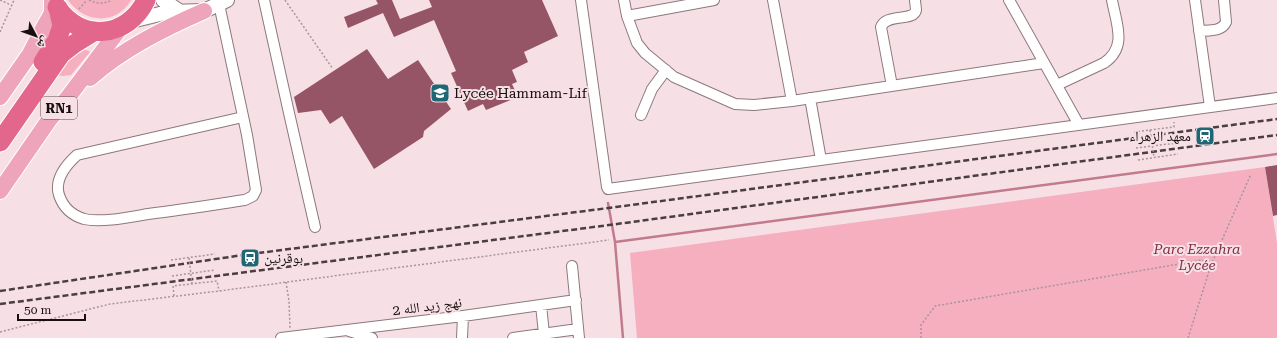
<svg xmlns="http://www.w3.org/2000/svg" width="1277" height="338" viewBox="0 0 1277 338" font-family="'Roboto Serif','Noto Naskh Arabic',serif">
  <rect width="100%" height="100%" fill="#f7e0e5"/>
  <path fill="#f5afbf" d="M68,0H131C116,26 84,23 68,0Z
    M83,49L89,51L90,52L71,75L63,76L55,75L67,55Z
    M1265,167L1277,243V338H637L630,253Z"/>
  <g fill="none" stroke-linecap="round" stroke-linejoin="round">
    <path stroke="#c17b8d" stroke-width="2.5" d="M608,203L615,242L623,338
      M615,242L1277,154"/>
  </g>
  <path fill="#965566" d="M376,0H392L400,19L432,7L429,0H542L558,36L524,52L528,62L512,70L517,82L512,84L518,97L486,110L483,104L468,111L451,73L456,71L434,20L394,37L383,13L348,28L344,17L378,4Z
    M367,49L388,79L418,60L451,109L424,131L423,137L374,169L342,116L330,124L321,110L298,113L294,97Z
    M1277,165V215L1273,216L1265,167Z"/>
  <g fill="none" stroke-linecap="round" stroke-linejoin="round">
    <g stroke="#8c787c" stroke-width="12">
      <path id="street" d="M264,0L289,113L315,227
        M581,0L607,187L608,189L1277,98
        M624,0L627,16L637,43L645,53L674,77L735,104L754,105L792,101L1044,63
        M773,0L792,101
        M1009,0L1079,125
        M1195,0L1210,107
        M219,4L247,135L256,190L253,196L245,200C212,205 180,210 148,214C130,217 102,223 84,219C71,215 63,207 59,195C54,179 66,165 77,155L243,117
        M627,16L714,0
        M1199,31C1208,30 1222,32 1226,22L1224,0
        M1057,85L1104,63C1128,47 1116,23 1112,0
        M892,86L881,27C886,13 914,22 916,10C916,7 915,3 915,0
        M810,98L821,160
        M641,115L652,89L666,70
        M572,266L579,338
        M541,305L544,334
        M349,331L372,338
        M281,338L463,316L576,300
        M462,338L463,316
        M513,338L578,329"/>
    </g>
    <g stroke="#8c787c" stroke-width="16">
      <path id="secondary" d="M163,0L179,11
        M131,21L168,12L204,11L227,0"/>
    </g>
    <g stroke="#fff" stroke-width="18">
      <path id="primary" d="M90,78C123,49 163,29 204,11
        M0,97L30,54L44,27L52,13V0
        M0,191L49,120L69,96L121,27"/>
    </g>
    <g stroke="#fff" stroke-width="21">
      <path id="highway" d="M57,7C81,43 128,38 146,0
        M43,62L57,40L62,26L58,8
        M0,142L61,54L74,44L95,31"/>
    </g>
    <path stroke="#a79599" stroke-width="1.5" stroke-dasharray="2 2" stroke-linecap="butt" d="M0,0L11,5
      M89,0C97,4 104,4 112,0
      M285,0L333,69
      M79,9L87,0
      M0,32L14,0
      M1134,132L1174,127V122
      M1136,148L1177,143
      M1138,160L1178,154
      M171,260L215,254
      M172,276L215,270
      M286,282L289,301L290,328
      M174,296L173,286L217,281L219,291
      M0,332L110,304L219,291L609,240
      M921,338V325L935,306L1202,260L1211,265
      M1188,338L1211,265L1251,174"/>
    <use href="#street" stroke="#fff" stroke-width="10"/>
    <use href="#secondary" stroke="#fff" stroke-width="14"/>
    <use href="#primary" stroke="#eea4ba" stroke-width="16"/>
    <use href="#highway" stroke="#e3678c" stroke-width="19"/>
    <path stroke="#493e40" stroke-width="2.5" stroke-dasharray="6 3" stroke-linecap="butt" d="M0,291L243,255L616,207L1277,119
      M0,304L617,224L1277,135"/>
    <path stroke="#a79599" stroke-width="1.5" stroke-dasharray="2 2" stroke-linecap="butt" d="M1150,130L1154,157
      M189,258L192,284"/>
  </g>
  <defs>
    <g id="school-square" transform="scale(1)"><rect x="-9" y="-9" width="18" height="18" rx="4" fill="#1f6775" stroke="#f7e0e5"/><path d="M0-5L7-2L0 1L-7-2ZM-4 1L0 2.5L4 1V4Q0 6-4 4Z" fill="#fff"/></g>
    <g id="station-square" transform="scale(1)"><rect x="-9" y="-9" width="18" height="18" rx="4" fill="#1f6775" stroke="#f7e0e5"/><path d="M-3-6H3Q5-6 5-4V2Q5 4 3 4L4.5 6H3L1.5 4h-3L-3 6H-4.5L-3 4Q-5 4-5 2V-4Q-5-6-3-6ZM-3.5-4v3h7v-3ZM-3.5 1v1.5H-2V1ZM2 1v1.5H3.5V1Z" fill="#fff"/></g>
  </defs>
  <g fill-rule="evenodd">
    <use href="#school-square" x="440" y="93"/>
    <use href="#station-square" x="1205" y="136"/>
    <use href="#station-square" x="250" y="258"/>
  </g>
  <g text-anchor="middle" stroke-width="4" stroke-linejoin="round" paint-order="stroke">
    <rect fill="#f7e0e5" stroke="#5a4e51" stroke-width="1" x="41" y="97" width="36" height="22" rx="3"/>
    <g font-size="13" font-weight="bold" fill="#170f11">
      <text x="59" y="113">RN1</text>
    </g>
    <g font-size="14" fill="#170f11" stroke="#f7e0e5" text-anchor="start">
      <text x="454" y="98">Lycée Hammam-Lif</text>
      <text x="1191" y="141" text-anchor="end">معهد الزهراء</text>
      <text x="264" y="263">بوقرنين</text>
    </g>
    <g font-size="14" font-style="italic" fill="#822e49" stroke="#f7e0e5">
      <text x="1197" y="254">Parc Ezzahra<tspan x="1197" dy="16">Lycée</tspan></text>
    </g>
    <g font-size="14" fill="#170f11" stroke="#f7e0e5">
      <text transform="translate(427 306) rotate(-7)" y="5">نهج زيد الله 2</text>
    </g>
  </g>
  <g transform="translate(36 36) rotate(131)" stroke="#f7e0e5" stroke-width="3" paint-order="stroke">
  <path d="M0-3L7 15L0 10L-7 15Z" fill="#170f11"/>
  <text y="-6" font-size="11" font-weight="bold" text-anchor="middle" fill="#170f11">ش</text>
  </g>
  <path d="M18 314v6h67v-6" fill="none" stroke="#170f11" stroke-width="2"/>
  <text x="24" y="314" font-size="12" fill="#170f11" stroke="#f7e0e5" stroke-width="3" paint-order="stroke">50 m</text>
</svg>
